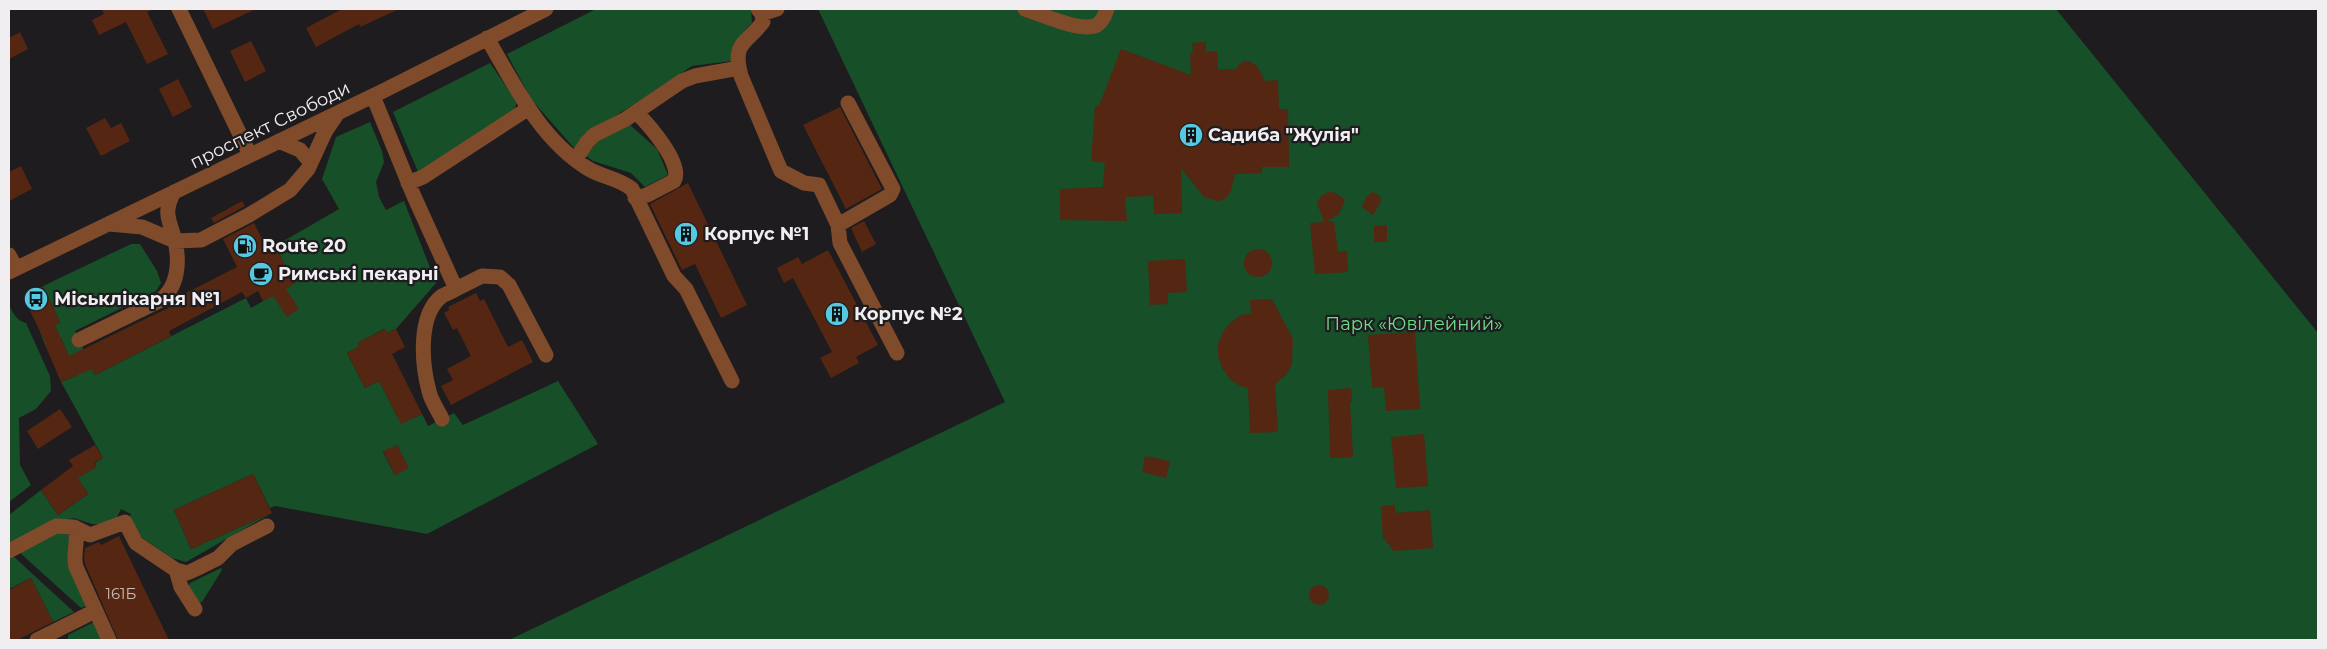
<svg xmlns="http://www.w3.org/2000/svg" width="2327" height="649" viewBox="0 0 2327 649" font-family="Montserrat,sans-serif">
  <rect width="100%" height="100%" fill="#1e1c1f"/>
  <path fill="#164f28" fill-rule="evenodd" d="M596,9H751L752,23C739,35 734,44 731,61L692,66L637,103L584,134L575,149L531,99L507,54Z
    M818,9H2056L2318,333V640H509L1005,402Z
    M490,63L517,102L514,111L418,172L393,112Z
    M370,122L382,151L384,162L376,182L379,197L386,210L404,201L436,283L396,329L387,333L384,329L358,343L359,347L347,353L365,388L379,381L398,418L404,415L407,421L422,414L428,426L454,413L463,425L558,381L598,444L427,534L275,506L270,508L253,474L174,510L191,549L272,513L186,562L172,558L131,530L129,519L131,514L121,509L116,519L103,524H92L74,518L63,520L9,544V515L41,490L58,515L88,494L71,468L96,467L95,463L103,458L61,382L77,375L61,338L45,345L40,332L60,322L43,286L131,244H140L157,271L161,283L156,291L75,331L95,375L246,298L251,308L295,283L275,246L339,209L322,179L336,137ZM397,445L408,468L395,475L383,452Z
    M630,125L657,149L668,175L645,187L631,173L593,161L586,156L597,141Z
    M9,305C13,313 17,321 26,323L50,376L51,391L36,409L19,418L20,465L31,485L9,502Z
    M67,532L86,606L81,608L19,552L52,533Z
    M12,555L74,612L53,622L31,578L9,589V557Z
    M221,568L222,570L202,602L198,603L188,587L190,583Z
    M94,622L102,639L68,640V635Z"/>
  <path fill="#552611" d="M102,9H154L147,12L168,54L147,64L126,22L99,35L92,20L104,14Z
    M203,9H256L213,29Z
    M342,9H399L360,27L359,24L316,47L306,28Z
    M20,32L28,49L9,59V38Z
    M251,41L266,71L245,82L230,51Z
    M1206,42V52L1217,51L1218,70L1235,69L1243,61H1249L1257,66L1265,81L1278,80L1279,109H1288L1289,167H1262V173L1235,174L1231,191L1227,197L1223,200L1217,201L1204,197L1181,168L1182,213L1154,214L1153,196L1125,197L1127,221L1060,220V189L1103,187L1105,163L1091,161L1095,106H1099L1121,49L1191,75L1190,53H1193L1192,43Z
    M178,79L192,107L173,117L159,89Z
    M840,107L882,189L846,209L803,125Z
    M105,118L111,128L121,123L130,141L101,156L86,128Z
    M21,166L32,189L9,201V172Z
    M688,183L747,305L721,318L695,264L682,270L650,204Z
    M1328,192L1336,193L1345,200L1339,214L1327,221H1334L1338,252L1347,251L1348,272L1315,274L1310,223L1324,222L1317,203L1321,196Z
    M1373,192L1380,196L1381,201L1373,215L1362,207L1366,197Z
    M242,201L245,206L214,223L211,218Z
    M864,221L876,244L862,252L851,228Z
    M254,223L268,250L275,246L295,283L286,289L299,309L287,317L273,296L263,301L258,291L246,298L242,292L169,331L171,336L95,375L92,369L61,382L45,345L46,344L23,296L43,286L60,322L55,325L69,356L168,308L176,298L237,267L223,239Z
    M1387,225V241L1374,242V226Z
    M1244 263a14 14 0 1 1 28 0a14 14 0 1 1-28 0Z
    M828,250L878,345L856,357L859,363L831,378L820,358L832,352L793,278L784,283L777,268L798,257L802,264Z
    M1185,259L1187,292L1167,293L1168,304L1150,305L1148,261Z
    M476,293L480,301L484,299L508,347L522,340L533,362L451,405L441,386L453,380L447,369L471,356L457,328L453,330L444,313L449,310L448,307Z
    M1272,299L1293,339L1292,364L1286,375L1275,384L1278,432L1250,433L1248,388L1240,386L1230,379L1222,368L1218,356V344L1223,332L1231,322L1241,315L1251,313L1250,300Z
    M385,329L387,333L396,329L405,347L392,354L422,414L401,424L379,381L365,388L347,353L359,347L357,343Z
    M1415,332L1420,409L1386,411L1384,387L1372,388L1368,335Z
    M1351,388L1352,402H1350L1353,457L1330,458L1328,390Z
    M60,409L72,427L38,449L27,431Z
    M1424,434L1428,486L1396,488L1391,437Z
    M95,445L103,458L94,463L97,467L78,478L88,494L58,515L41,490L73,466L69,460Z
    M397,445L409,468L395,475L383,451Z
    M1145,456L1170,461L1166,478L1142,472Z
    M253,474L272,513L191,549L174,510Z
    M1395,505V513L1430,510L1433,548L1394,551L1383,538L1381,506Z
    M119,536L127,553L169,640H118L85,564L84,557L85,548L99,542L101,545Z
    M31,578L53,622L17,640H9V590Z
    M1309 595a10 10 0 1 1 20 0a10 10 0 1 1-20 0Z"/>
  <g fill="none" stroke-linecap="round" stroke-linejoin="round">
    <path stroke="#7f4b2b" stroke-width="15" d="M179,9L250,155
      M758,9L762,14L763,22C745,45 732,42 741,76L781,171L804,183L819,185L838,225L840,243L897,353
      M1025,9C1041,14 1081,33 1097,25C1103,21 1105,15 1107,9
      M762,14L777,9
      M487,38C514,84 540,139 587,168C601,177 618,178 632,189L674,276L686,289L732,381
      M373,96L413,194L456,289C451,292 446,294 442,296C417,315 422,365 429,391C431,401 438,410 442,419
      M279,141L300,150L311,163
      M576,159L587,142L594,135L626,119L682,81L695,76L739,68
      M408,183L423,177L529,108
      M635,198L647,195L674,181C684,164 648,124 636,112
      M109,224L142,227L175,241L201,240L249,215L290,190L308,169L325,132L337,114
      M838,225L890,195L893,189L848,103
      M9,255L16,268
      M9,272L383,91L546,9
      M456,289L482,276L500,277L509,285L546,355
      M79,340L159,301C178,288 180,263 175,241C170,220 162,214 174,192
      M74,527L90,535L125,522L136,543L176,570L181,587L195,609
      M9,551L56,526L74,527C80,540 72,554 76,567L109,640
      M176,570L187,573L196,569L218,558L232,544L267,526
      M37,640L95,611"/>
  </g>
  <defs>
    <g id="building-disc" transform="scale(1.25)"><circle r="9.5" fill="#56c9e0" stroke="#1e1c1f"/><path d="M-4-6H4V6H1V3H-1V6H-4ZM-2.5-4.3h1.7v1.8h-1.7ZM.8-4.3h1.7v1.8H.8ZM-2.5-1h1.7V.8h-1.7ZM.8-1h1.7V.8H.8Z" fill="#111"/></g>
    <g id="fuel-disc" transform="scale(1.25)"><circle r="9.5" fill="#56c9e0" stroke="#1e1c1f"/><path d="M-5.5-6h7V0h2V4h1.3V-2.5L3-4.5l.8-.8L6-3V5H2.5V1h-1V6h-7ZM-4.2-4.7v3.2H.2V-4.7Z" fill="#111"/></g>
    <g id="cafe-disc" transform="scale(1.25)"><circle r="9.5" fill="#56c9e0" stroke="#1e1c1f"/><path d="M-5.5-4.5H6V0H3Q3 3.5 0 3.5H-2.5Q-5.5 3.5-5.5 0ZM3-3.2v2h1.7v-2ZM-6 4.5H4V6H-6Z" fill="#111"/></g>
    <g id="bus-disc" transform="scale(1.25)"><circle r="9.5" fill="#56c9e0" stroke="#1e1c1f"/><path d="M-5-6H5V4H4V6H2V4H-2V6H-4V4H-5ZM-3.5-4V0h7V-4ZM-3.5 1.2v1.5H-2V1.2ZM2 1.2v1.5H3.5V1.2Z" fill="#111"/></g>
  </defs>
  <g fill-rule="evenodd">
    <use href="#building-disc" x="1191" y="135"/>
    <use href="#building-disc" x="686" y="234"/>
    <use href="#fuel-disc" x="245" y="246"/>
    <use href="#cafe-disc" x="261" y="274"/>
    <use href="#bus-disc" x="36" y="299"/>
    <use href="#building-disc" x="837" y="314"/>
  </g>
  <g text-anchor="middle" stroke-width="4.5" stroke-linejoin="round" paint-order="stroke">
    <g font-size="15" fill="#c9bcb9">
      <text x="121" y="599">161Б</text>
    </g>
    <g font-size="18" fill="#f0eef1" stroke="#1e1c1f">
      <text transform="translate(270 125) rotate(-26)" y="6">проспект Свободи</text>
    </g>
    <g font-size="18" font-weight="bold" fill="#f0eef1" stroke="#1e1c1f" text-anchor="start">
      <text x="1208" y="141">Садиба "Жулія"</text>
      <text x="704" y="240">Корпус №1</text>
      <text x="262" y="252">Route 20</text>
      <text x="278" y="280">Римські пекарні</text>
      <text x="54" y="305">Міськлікарня №1</text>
      <text x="854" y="320">Корпус №2</text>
    </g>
    <g font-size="18" fill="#6dde8a" stroke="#1e1c1f">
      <text x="1414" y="330">Парк «Ювілейний»</text>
    </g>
  </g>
  <rect width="2327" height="649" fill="none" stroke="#f0eef1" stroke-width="20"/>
</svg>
